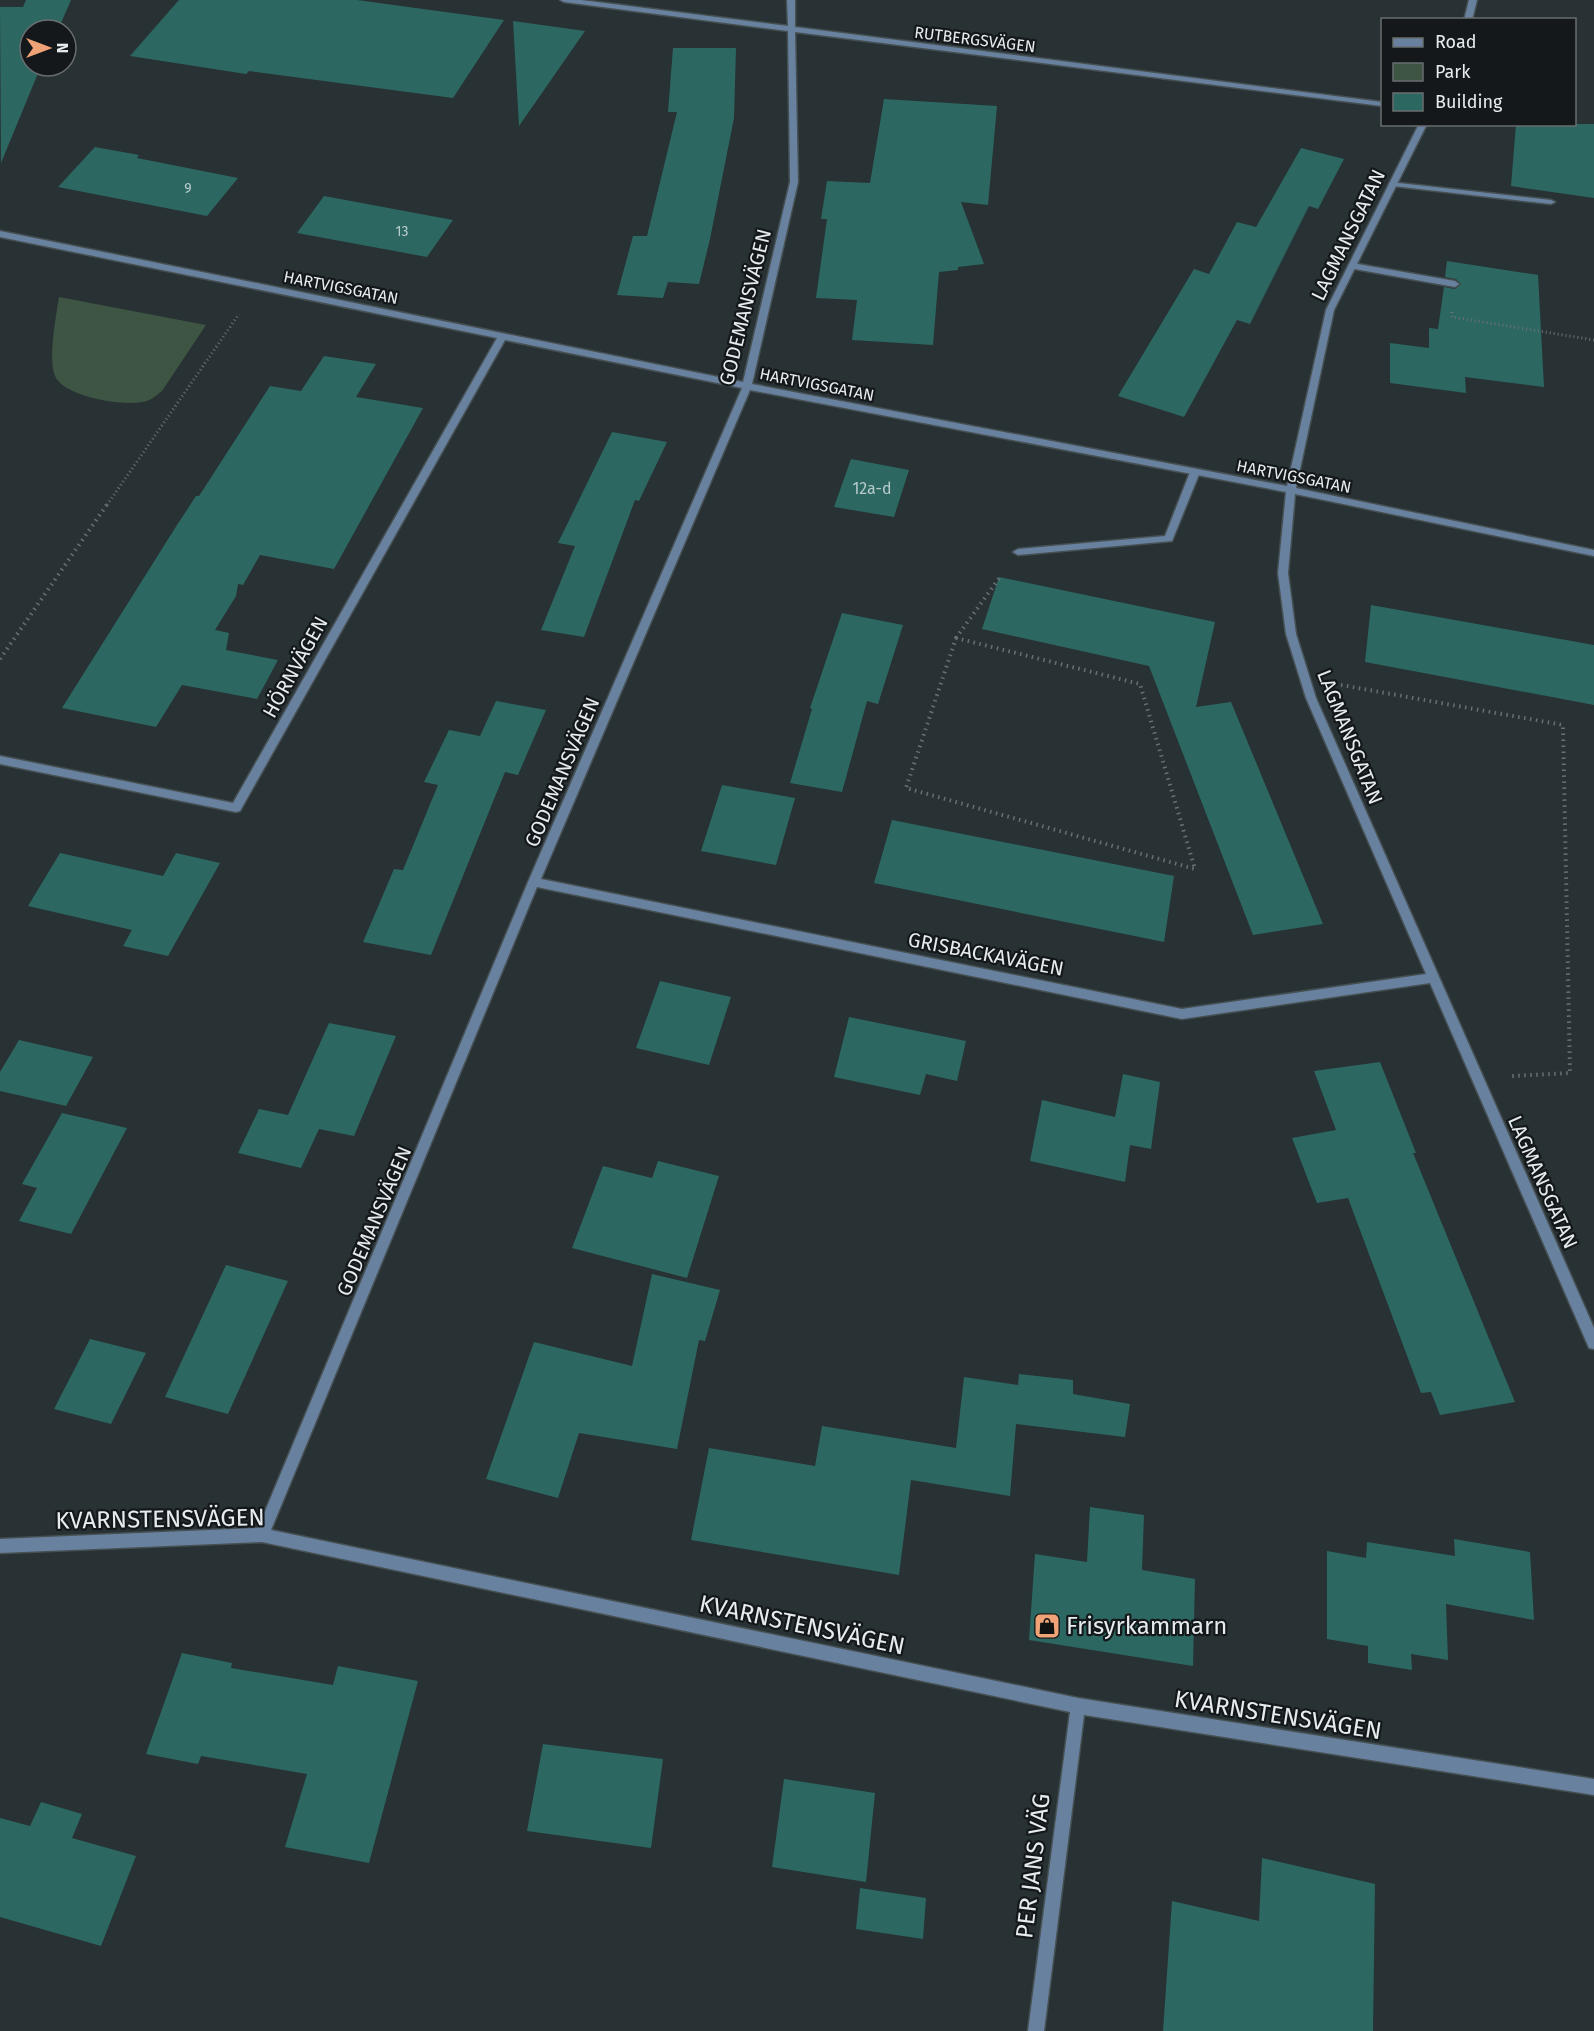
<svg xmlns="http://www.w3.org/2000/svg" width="1594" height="2031" viewBox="0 0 1594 2031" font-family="'Fira Sans',sans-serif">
  <rect width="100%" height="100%" fill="#283134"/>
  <path fill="#3e5543" d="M59,297L206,325L162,391C155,396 151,401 142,402C122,406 64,397 55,376C48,358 56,316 59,297Z"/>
  <path fill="#2c6861" d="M26,0H71L58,30H30V66H41L1,163L0,7H23Z
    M179,0H357L504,20L453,98L249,71L246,74L130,56Z
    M513,21L585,31L519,126Z
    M673,48H736L734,118L710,239L699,284L668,282L663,298L617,295L633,236H647L677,112H668Z
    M884,99L997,106L988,205L961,202L984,264L958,267V270L939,272L933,345L852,340L857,300L816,298L827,219H821L827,181L870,183Z
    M1516,124H1594V198L1511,186Z
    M95,147L139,155L137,158L238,178L207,216L58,187Z
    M1301,148L1344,159L1318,209L1309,206L1250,324L1237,320L1184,417L1118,396L1194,269L1209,274L1237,222L1256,227Z
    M324,196L453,220L427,257L297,233Z
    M1447,261L1538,275L1544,387L1465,377L1466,393L1390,383V343L1429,348V328L1438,329L1444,287L1455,289L1461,284L1456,279L1445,277Z
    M324,356L376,364L356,397L423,408L334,569L260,555L243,585L238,584L236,596L215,630L229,633L226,650L278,660L257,699L182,685L156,727L62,708L177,525L196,496H199L270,386L301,391Z
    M612,432L667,442L639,501L635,500L584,637L541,630L575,546L558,543Z
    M851,459L909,470L894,517L834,507Z
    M999,577L1215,622L1196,707L1231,702L1323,924L1253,935L1149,666L982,629Z
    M1371,605L1594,645V705L1365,662Z
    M842,613L903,625L878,704L867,701L842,792L790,783L812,709L810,708Z
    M496,701L546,710L518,775L505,772L431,955L363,942L394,869L403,870L438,785L424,782L449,730L480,736Z
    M722,785L795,798L776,865L701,851Z
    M892,820L1174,876L1164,942L874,883Z
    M60,853L163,876L176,853L220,863L168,956L123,946L132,930L28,906Z
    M660,981L731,997L709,1065L636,1048Z
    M849,1017L966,1041L957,1081L926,1074L920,1095L834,1077Z
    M329,1023L396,1036L354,1136L319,1129L301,1168L238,1153L259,1109L288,1115Z
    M19,1040L93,1057L66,1106L0,1091V1072Z
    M1380,1062L1416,1153H1413L1515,1402L1440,1415L1431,1392L1421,1393L1348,1198L1317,1203L1292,1138L1336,1130L1314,1071Z
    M1123,1074L1160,1082L1151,1149L1130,1145L1125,1182L1030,1161L1042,1100L1115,1117Z
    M62,1113L127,1128L71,1234L19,1221L37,1188L22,1184Z
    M658,1161L719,1176L687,1278L572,1248L603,1166L652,1178Z
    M226,1265L288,1281L228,1414L165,1397Z
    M652,1274L720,1290L705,1341L699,1340L677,1449L579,1433L558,1498L486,1479L534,1342L632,1366Z
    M90,1339L146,1353L111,1424L54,1409Z
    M1019,1374L1073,1380V1394L1130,1404L1125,1437L1016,1424L1010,1496L911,1480L899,1575L691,1540L709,1448L815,1466L822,1426L956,1448L964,1377L1018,1385Z
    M1090,1507L1144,1515L1142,1570L1195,1579L1193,1666L1029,1640L1035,1554L1087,1562Z
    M1454,1539L1530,1552L1534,1620L1446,1604L1448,1660L1411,1654L1412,1670L1368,1663V1646L1327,1639V1551L1366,1558L1367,1542L1455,1556Z
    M182,1653L232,1663L231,1668L333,1685L338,1666L418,1681L369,1863L285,1847L307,1774L201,1756L198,1764L146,1754Z
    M543,1744L663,1759L651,1848L527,1831Z
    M784,1779L875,1793L866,1882L772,1867Z
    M41,1802L82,1814L72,1838L136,1856L101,1946L0,1917V1818L30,1826Z
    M1262,1858L1375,1884L1373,2031H1163L1172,1901L1259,1921Z
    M860,1888L926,1898L923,1939L856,1929Z"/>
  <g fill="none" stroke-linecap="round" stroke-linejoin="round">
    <g stroke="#464f52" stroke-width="3">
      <path id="service" d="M1390,182L1551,200L1555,202L1551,204L1393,186L1389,184Z
        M1352,263L1455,281L1459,284L1455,287L1349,268L1348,266Z
        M1195,469L1200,472L1172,541L1018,555L1013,552L1018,549L1165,536L1190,472Z"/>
    </g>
    <g stroke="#464f52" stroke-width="3">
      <path id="minor" d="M560,0H581L788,26L787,0H795V27L1382,102V106L795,32L798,182L752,384L1287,486L1326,310L1419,124H1427L1334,310L1296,488L1594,550V556L1295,494L1288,573L1296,634L1316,698L1594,1328V1349L1589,1348L1430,983L1182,1019L537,887L271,1530L1078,1698L1594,1779V1795L1084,1715L1044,2031H1028L1070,1712L262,1542L0,1553V1539L258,1528L528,882L742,388L505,340L240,811L236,812L0,764V756L233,803L497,338L0,237V231L743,382L790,182L788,31L564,2ZM750,390L1286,492L1278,573L1286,634L1306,698L1426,974L1182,1009L541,879Z
        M1469,0H1477L1472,20H1464Z"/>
    </g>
    <path stroke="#697073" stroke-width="3" stroke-dasharray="1 3" stroke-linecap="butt" d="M1452,312V317L1594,340
      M107,505L239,314"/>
    <path stroke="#697073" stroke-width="4" stroke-dasharray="1.5 4.5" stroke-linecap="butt" d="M956,638L1140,684L1195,869L906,788Z
      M956,638L1000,577
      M0,659L108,503
      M1341,685L1563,725L1570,1073L1512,1076"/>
    <use href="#service" fill="#67819f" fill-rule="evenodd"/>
    <use href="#minor" fill="#67819f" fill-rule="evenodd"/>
  </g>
  <defs>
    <g id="shop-square" transform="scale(1.35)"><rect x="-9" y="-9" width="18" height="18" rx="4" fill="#efa376" stroke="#14181a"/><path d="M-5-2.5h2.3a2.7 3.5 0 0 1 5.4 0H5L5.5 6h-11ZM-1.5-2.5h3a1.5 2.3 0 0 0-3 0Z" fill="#111"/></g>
  </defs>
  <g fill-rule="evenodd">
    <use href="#shop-square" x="1047" y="1626"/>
  </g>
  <g text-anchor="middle" stroke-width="4.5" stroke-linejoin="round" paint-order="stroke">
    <g font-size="14" fill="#b8cbcb">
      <text x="188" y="193">9</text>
      <text x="402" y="236">13</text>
    </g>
    <g font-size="16" fill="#e6ecee" stroke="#14181a">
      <text transform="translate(975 39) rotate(7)" y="6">RUTBERGSVÄGEN</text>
      <text transform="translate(341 287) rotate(11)" y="6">HARTVIGSGATAN</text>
      <text transform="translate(817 384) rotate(11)" y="6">HARTVIGSGATAN</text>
      <text transform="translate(1294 476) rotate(11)" y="6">HARTVIGSGATAN</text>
    </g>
    <g font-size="16" fill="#b8cbcb">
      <text x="872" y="494">12a-d</text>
    </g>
    <g font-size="20" fill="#e6ecee" stroke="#14181a">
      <text transform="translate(1348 235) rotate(-64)" y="7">LAGMANSGATAN</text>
      <text transform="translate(745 307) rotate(-76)" y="7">GODEMANSVÄGEN</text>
      <text transform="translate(295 667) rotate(-61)" y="7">HÖRNVÄGEN</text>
      <text transform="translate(1350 737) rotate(68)" y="7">LAGMANSGATAN</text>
      <text transform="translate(562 772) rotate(-67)" y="7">GODEMANSVÄGEN</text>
      <text transform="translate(986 954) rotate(11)" y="7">GRISBACKAVÄGEN</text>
      <text transform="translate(1543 1182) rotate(66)" y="7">LAGMANSGATAN</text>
      <text transform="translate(374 1221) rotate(-67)" y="7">GODEMANSVÄGEN</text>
    </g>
    <g font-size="24" fill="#e6ecee" stroke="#14181a">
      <text transform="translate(160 1519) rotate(-1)" y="8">KVARNSTENSVÄGEN</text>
      <text transform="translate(802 1625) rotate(12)" y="8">KVARNSTENSVÄGEN</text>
      <text transform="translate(1278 1715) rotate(9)" y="8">KVARNSTENSVÄGEN</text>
      <text transform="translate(1033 1866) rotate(-83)" y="8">PER JANS VÄG</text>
    </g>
    <g font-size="24" fill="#e6ecee" stroke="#14181a" text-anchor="start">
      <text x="1066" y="1634">Frisyrkammarn</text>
    </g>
  </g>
  <rect x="1381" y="18" width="195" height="108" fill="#14181a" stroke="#686d6f" stroke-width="1.5"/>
  <rect x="1393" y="38" width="30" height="9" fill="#67819f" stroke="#686d6f" stroke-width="1.5"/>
  <text x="1435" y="48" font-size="18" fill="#e6ecee">Road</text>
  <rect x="1393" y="63" width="30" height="18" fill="#3e5543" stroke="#686d6f" stroke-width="1.5"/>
  <text x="1435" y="78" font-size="18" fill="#e6ecee">Park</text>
  <rect x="1393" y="93" width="30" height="18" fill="#2c6861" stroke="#686d6f" stroke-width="1.5"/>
  <text x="1435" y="108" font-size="18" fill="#e6ecee">Building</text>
  <g transform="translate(48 48) rotate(90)"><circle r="28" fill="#14181a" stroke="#686d6f" stroke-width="1.5"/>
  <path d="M0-4.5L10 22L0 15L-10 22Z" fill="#efa376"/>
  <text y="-9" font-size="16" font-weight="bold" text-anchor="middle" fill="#e6ecee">N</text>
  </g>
</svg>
